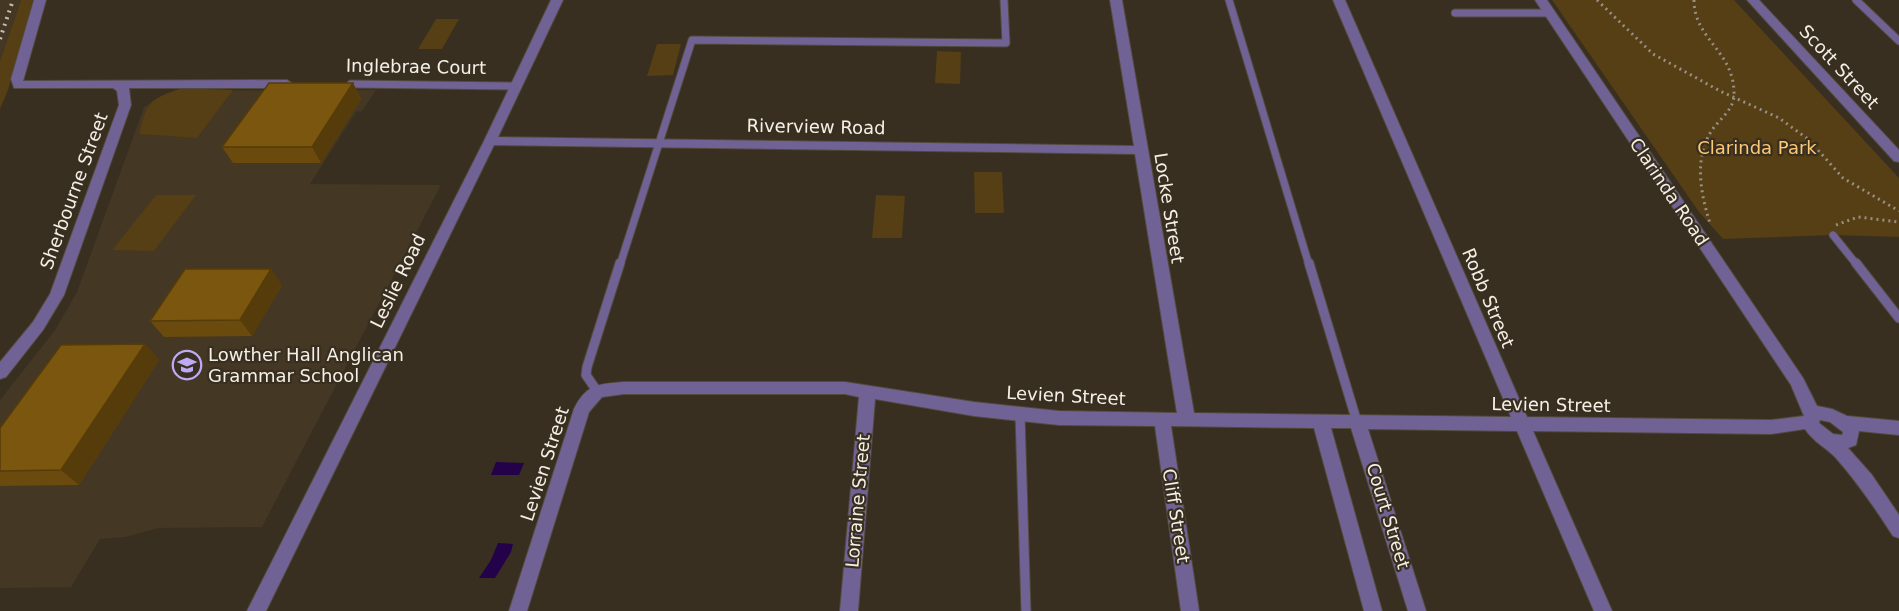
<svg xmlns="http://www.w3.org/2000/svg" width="1899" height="611" viewBox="0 0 1899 611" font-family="'DejaVu Sans',sans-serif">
  <rect width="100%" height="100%" fill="#382f20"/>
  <path fill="#443723" d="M0,0H21L0,61Z
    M376,90L362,111L356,112L310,184L441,185L262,527L158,528L125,537L100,539L71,587L0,588V400L55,330L77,292L144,107L163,95L180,91Z"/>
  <path fill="#563e15" d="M21,0H33L8,90L0,109V61Z
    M1552,0H1734L1899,178V237L1833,235L1723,239L1699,212Z
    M436,19H459L442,49H418Z
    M657,44H681L673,75L647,76Z
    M937,51L961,52L960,84L935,83Z
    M182,88L233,90L197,138L139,134C147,101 150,99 182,88Z
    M974,172H1002L1004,213H975Z
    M156,195H196L154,251L112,250Z
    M876,195L905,196L902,238H872Z"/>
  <path fill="#24024a" d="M496,462L524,463L519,475H491Z
    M498,543L513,544L511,552L495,578H479L491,560Z"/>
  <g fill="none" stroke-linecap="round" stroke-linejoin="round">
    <g stroke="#524a3c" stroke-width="9">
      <path id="lane-far1" d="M1229,0L1309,265
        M1856,0L1899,41
        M1455,13H1550
        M351,84L516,86
        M1833,235L1857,265
        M620,265L692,40L1006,43L1004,0"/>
    </g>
    <g stroke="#524a3c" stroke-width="11">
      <path id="lane" d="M1309,263L1357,422
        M1856,263L1899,318
        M597,391L586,375L587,367L620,263
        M1020,415L1026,611"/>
    </g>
    <g stroke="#524a3c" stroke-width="2">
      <path id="street" d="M34,0H46L23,81L287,80L293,84L287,88H129L131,105L64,295L43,330L6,377L0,379V362L33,322L50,294L119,105L117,91L113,88H14L11,79Z
        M551,0H563L498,137L1134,146L1110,0H1122L1194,413L1511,417L1333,0H1345L1527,417L1771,420L1804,416L1791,385L1535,0H1547L1803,378L1817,406L1832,409L1847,416L1899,421V435L1859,431L1856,445L1848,448L1872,475L1899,515V538L1893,536C1875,508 1858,483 1836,458C1827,448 1813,442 1805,429L1771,434L1533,431L1612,611H1594L1517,431L1368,429L1426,611H1408L1351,428H1331L1382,611H1364L1314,428L1171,426L1199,611H1181L1155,426L1059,425L974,416L875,399L858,611H840L859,397L845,394H624L602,397L589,412L527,611H509L574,409C586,384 599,384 624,382H845L974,402L1059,411L1177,413L1135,154L494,145L266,611H247L484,141ZM1820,420L1830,422L1843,432L1842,435L1833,434L1819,423Z
        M1747,0H1759L1899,150V162L1894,161Z"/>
    </g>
    <path stroke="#968f83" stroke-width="3" stroke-dasharray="2 4" stroke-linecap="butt" d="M1597,0L1653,54L1720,91L1779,118L1808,139L1843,178L1899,211
      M1694,0C1694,40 1735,51 1734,95C1734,107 1723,117 1715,126C1693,154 1700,192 1710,223
      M1836,225L1858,217L1899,222"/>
    <use href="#lane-far1" stroke="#716295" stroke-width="7"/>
    <use href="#lane" stroke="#716295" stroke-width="9"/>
    <use href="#street" fill="#716295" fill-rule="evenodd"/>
    <path stroke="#c4bdb3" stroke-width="4" stroke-dasharray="2 5" stroke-linecap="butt" d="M0,39L13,0"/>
  </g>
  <path fill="#6a4a0d" d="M353,83L361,99L321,163H233L222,147Z
    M282,285L252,336L164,337L150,321Z
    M145,344L159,360L79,485L0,486V428Z"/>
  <path fill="#563c0a" d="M353,83L361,99L321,163L312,147Z
    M271,269L282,285L252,336L240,320Z
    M145,344L159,360L79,485L61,470Z"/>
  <path fill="#7b560f" stroke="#563c0a" stroke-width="1.5" d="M269,83H353L312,147H222Z
    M185,269H271L240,320L150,321Z
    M145,344L61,470L0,471V428L61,345Z"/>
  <defs>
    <g id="school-ring" transform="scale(1.5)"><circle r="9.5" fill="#382f20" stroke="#bea9f5" stroke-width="1.5"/><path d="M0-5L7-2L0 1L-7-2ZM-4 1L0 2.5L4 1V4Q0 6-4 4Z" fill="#bea9f5"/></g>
  </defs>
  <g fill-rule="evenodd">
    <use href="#school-ring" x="187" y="365"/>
  </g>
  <g text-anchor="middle" stroke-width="4.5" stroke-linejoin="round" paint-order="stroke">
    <g font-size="18" fill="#f5efe6" stroke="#382f20">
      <text transform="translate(416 67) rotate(1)" y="6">Inglebrae Court</text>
      <text transform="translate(1839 67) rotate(47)" y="6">Scott Street</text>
      <text transform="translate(816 127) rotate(1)" y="6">Riverview Road</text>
      <text transform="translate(74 191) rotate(-70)" y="6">Sherbourne Street</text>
      <text transform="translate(1669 192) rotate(56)" y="6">Clarinda Road</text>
      <text transform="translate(1169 208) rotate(81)" y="6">Locke Street</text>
      <text transform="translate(398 281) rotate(-64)" y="6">Leslie Road</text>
      <text transform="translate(1488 298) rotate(67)" y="6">Robb Street</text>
      <text transform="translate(1066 396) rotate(3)" y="6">Levien Street</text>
      <text transform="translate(1551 405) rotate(1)" y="6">Levien Street</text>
      <text transform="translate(545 464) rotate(-72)" y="6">Levien Street</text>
      <text transform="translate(858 501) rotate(-85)" y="6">Lorraine Street</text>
      <text transform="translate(1176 516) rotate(81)" y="6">Cliff Street</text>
      <text transform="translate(1388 516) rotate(73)" y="6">Court Street</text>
    </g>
    <g font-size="18" fill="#fdc975" stroke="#382f20">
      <text x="1757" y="154">Clarinda Park</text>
    </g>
    <g font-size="18" fill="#f5efe6" stroke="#382f20" text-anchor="start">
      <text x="208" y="361">Lowther Hall Anglican<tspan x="208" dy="21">Grammar School</tspan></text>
    </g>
  </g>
</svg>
